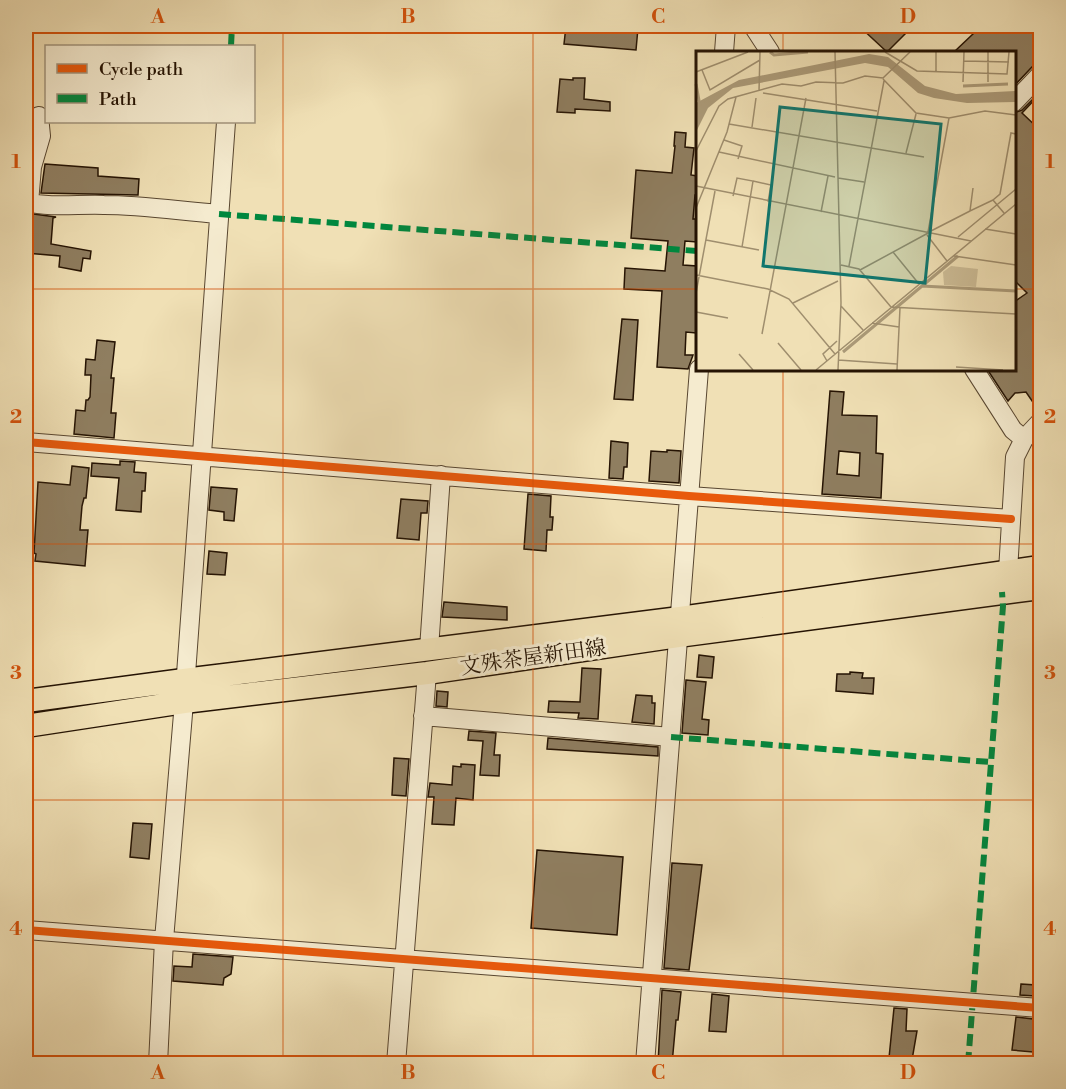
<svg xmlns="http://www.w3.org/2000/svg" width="1066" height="1089" viewBox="0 0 1066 1089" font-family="'Libre Bodoni','Noto Serif JP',serif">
  <rect width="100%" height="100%" fill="#f0e0b5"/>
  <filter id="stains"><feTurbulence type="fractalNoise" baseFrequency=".00333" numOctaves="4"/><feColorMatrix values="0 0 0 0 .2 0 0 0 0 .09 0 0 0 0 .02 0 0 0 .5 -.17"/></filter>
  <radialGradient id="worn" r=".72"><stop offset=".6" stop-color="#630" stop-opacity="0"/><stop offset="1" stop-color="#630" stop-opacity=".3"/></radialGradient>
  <path fill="#8f7e60" stroke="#251303" stroke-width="1.5" fill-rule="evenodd" d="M566,26H623L638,28L636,50L564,44Z
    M859,26H913L887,52Z
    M967,26H1041V64L1032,67L1014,86V52H954L974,33Z
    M573,78H585L584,99L610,102V111L575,109V113L557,112L560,79L573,80Z
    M1041,91V93L1022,113L1041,131L1039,411L1026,392L1015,393L1008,401L987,369H1014V302L1027,293L1014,280V113L1022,110Z
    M675,132L686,133L685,147L694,148L691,175L697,176V195H695L693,219H697V242L685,241L683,265L697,266L696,333L686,332L685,355H693L688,369L657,367L662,291L624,289L625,268L665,271L668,241L631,238L636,170L672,173L675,146H674Z
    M45,164L98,168V176L139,179L138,195L41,193Z
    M26,213L56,217L53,218L51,244L91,251L90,259L83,258L81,271L59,267L60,256L26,253Z
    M622,319L638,320L633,400L614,399Z
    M97,340L115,342L111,378H114L111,413H116L114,438L74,434L76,410L85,411L86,400H88L90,397L91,375H85L86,359L95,360Z
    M830,391L844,392L842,415L877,416L876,453L883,454L881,498L822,494ZM839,451L860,453L859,476L837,474Z
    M611,441L628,443L627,467H624L623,479L609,478Z
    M667,450L681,451L679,483L649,481L651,451L667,452Z
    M120,461L135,462L134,472L146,473L145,491H142L141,512L116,510L119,478L91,476L92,463L120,465Z
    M72,466L89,468L86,498H84L82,506L80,530H88L85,566L35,561L36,554L34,553L38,482L70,485Z
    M211,487L237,489L234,521L224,520V512L209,510Z
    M528,494L551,496L550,517H553L552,530H547L546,551L524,549Z
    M401,499L428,501L427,513H421L419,540L397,538Z
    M209,551L227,553L225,575L207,574Z
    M444,602L507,607V620L442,617Z
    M699,655L714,657L712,678L697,677Z
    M582,668L601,669L598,719L578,718L579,713L548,712L549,701L580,702Z
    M850,672L863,673L862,678H874L873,694L836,691L837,674H850Z
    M686,680L706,682L702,719L709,720L708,735L682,733Z
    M437,691L448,692L447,707L436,706Z
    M636,695L652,696V703H655L654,724L632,722Z
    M469,731L496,733L494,755H500L499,776L480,775L483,741L468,740Z
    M548,738L658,747V756L547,749Z
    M394,758L409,759L406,796L392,795Z
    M461,764L475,765L473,800L456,798L454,825L432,824L434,797H428L430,783L452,785L453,766L461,767Z
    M133,823L152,824L149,859L130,857Z
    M537,850L623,857L617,935L531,928Z
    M672,863L702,865L689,970L664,968Z
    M193,954L233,957L231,974L224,978L223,985L173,981L174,966L192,967Z
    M1021,984L1036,985L1035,996L1020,995Z
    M662,990L681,992L678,1020H676L672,1064H658Z
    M712,994L729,996L726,1032L709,1031Z
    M894,1008L907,1009L906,1031H917L912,1060L889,1058Z
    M1016,1017L1033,1019L1035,1035L1033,1052L1012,1050Z"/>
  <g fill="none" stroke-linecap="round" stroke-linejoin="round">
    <g stroke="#584630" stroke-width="20">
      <path id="minor" d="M753,26L770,52
        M724,52L726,26
        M1014,102L1040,75
        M26,202C51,208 78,204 104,205C142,205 180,211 219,214
        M29,203L32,167L41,136L39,116
        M974,369L1013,430L1024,439
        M26,442L689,496L1011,519
        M1008,571L1015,457L1024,439L1040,422
        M429,649L441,475
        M423,716L671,737
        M26,930L1040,1008
        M158,1064L164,940L184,702L226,122
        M396,1064L427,673
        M645,1064L699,369"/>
    </g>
    <g stroke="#251303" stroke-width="25">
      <path id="major" d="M26,701L184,680L680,618L1040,567
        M26,726L184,702L427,673L678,636L1040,588"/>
    </g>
    <use href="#minor" stroke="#f5ebcf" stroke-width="18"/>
    <use href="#major" stroke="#f0e0b5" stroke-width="22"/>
    <path stroke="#00873e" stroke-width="6" stroke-dasharray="12 6" stroke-linecap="butt" d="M231,46L232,26
      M219,214L697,251
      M671,737L990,762
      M968,1064L1003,606L1002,592"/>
    <g stroke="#f5ebcf" stroke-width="11">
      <path id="cycleway" d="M26,442L689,496L1011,519
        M26,930L1040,1008"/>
    </g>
    <use href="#cycleway" stroke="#e8590c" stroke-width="8"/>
  </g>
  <path fill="none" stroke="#d4520b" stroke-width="1.5" stroke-opacity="0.55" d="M283,26V1064M533,26V1064M783,26V52M26,289H697M1014,289H1040M783,369V1064M26,544H1040M26,800H1040"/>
  <g text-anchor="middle" stroke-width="6" stroke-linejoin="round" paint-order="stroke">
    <g font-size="21" fill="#251303" stroke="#f5ebcf">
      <text transform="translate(533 657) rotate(-8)" y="7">文殊茶屋新田線</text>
    </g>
  </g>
  <g transform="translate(696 51)">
    <rect width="320" height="320" fill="#f0e0b5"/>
    <path d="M255,215L282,218L280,236L248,234L247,221Z" fill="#cdbd97"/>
    <path d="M173,3L192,6L229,35L260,43L319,40V51L271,52L238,47L222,42L192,16L169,12L37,37L12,57L0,81V52L43,29Z" fill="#ab9a78"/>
    <path fill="none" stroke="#ab9a78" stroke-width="3" d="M74,1L78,4L112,1M0,33L4,55M267,35L312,33M226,235L320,240M147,301L262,205"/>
    <path fill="none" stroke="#9f8e6e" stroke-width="1.5" d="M139,1L145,252L142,319M189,1L221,20L311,23L313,1M268,10L313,11M6,19L14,39L64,9M0,21L52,1M240,21V1M187,28L220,62L253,67L289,60L320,64M267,31L268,1M292,31V1M63,40L64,1M67,42L181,60M33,73L228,106M56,76L60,47M28,89L46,95L42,108M0,100L23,55L32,48L86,33L105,35L120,31L147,32L169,25L187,27L214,1M23,101L139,126M210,102L220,63M142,127L168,131M57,130L75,134L72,151M0,135L275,190M277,137L274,160L297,149M37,145L41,127L57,130L46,196M0,157L31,81L40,46M125,161L132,125M308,162L297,149L304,143L315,82L320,83M289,178L320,183M232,181L253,67M233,181L274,160M231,184L251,210M262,186L320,138M10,189L63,199M197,201L223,233M258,205L320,214M145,214L163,218L195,256L320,263M153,215L188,30M164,219L234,181M0,224L72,238L93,248L139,303M0,242L19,140M97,252L142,230M145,255L167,279M0,261L32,267M176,272L203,276M66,283L110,47M82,292L105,319M43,303L57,319M142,309L201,313M131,310L127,303L141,290M260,316L307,319M120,319L320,153M201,319L204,257"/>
    <path fill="#0f766e" fill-opacity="0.15" stroke="#0f766e" stroke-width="3" d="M84,56L245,73L229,232L67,215Z"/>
    <rect width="320" height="320" fill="none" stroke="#251303" stroke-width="3"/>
  </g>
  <rect width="1066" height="1089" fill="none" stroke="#f0e0b5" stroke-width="66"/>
  <rect x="45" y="45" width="210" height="78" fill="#f5ebcf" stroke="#a2957d" stroke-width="1.5"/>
  <rect x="57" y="64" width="30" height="9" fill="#e8590c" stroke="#a2957d" stroke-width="1.5"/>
  <text x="99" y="75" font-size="18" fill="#251303">Cycle path</text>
  <rect x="57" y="94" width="30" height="9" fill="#00873e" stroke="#a2957d" stroke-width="1.5"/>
  <text x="99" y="105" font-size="18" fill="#251303">Path</text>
  <rect x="33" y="33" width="1000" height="1023" fill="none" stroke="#d4520b" stroke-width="2"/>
  <g font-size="20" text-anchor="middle" font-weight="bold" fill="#d4520b">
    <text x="158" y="23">A</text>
    <text x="408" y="23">B</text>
    <text x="658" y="23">C</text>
    <text x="908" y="23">D</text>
    <text x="16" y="168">1</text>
    <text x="1050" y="168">1</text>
    <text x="16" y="423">2</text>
    <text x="1050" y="423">2</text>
    <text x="16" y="679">3</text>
    <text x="1050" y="679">3</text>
    <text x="16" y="935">4</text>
    <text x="1050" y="935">4</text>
    <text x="158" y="1079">A</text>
    <text x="408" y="1079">B</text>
    <text x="658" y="1079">C</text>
    <text x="908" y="1079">D</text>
  </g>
  <rect width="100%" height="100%" filter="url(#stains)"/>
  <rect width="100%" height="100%" fill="url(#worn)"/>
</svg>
